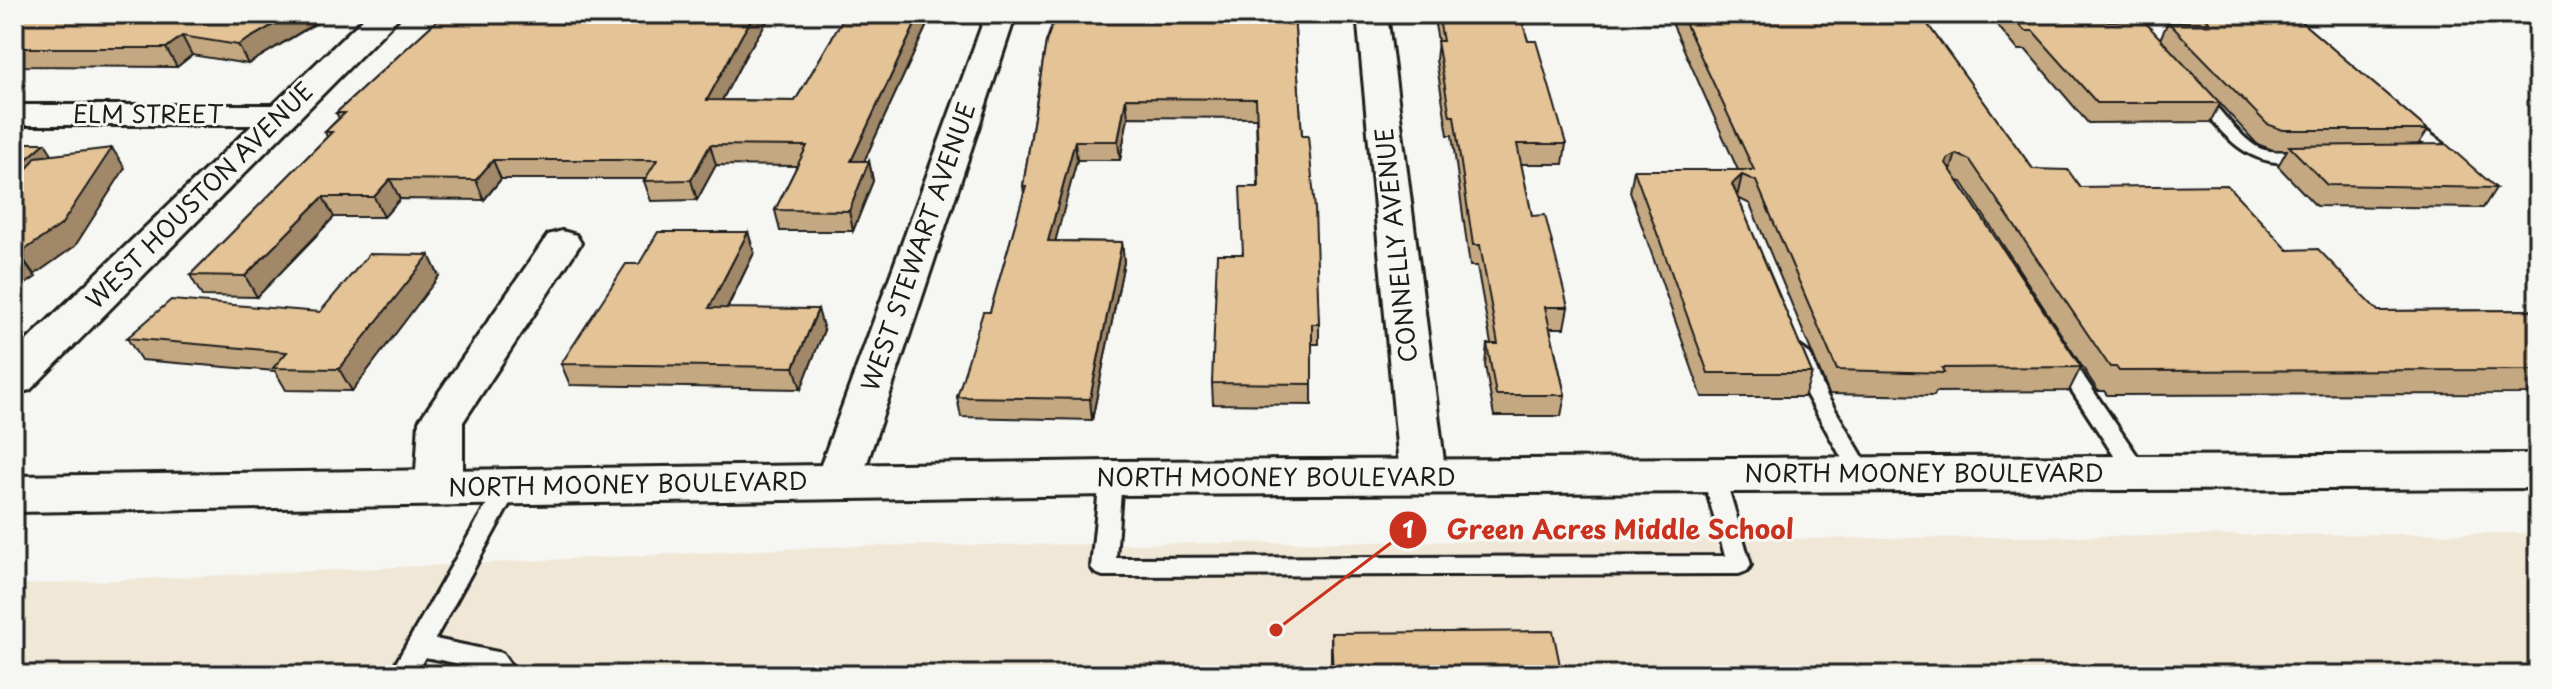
<svg xmlns="http://www.w3.org/2000/svg" width="2552" height="689" viewBox="0 0 2552 689" font-family="'Playpen Sans',sans-serif">
  <rect width="100%" height="100%" fill="#f6f6f2"/>
  <filter id="ink" filterUnits="userSpaceOnUse"><feTurbulence type="fractalNoise" baseFrequency=".0125" numOctaves="2"/><feDisplacementMap in="SourceGraphic" scale="16" xChannelSelector="R" yChannelSelector="G"/><feConvolveMatrix kernelMatrix="1 2 1 2 8 2 1 2 1" color-interpolation-filters="sRGB"/></filter>
  <g filter="url(#ink)">
    <path fill="#f1e7d6" d="M2538,533V675H14V585L849,546Z"/>
    <g fill="none" stroke-linecap="round" stroke-linejoin="round">
      <g stroke="#1c1c1c" stroke-width="6">
        <path id="lane" d="M2116,14H2131L2152,37V43H2142Z
          M2196,88L2202,90C2216,105 2241,139 2259,148C2276,156 2305,146 2318,158C2311,165 2300,163 2289,163C2239,163 2222,130 2190,96V90Z
          M2403,114L2444,144L2446,154C2441,161 2428,164 2420,162L2418,158L2430,149L2397,122L2395,119Z
          M1800,347L1810,354L1826,394L1873,474L1870,480H1854L1806,394L1790,354Z
          M2062,353L2069,355L2145,467L2148,473L2145,479H2129L2052,360Z
          M1713,466L1721,468L1724,474L1751,565L1747,571L1739,574L1103,576L1095,573L1091,567L1100,478L1103,472H1119L1122,478L1116,558L1725,556L1702,474L1705,468Z
          M508,479L516,481L519,487L435,639L502,653L517,675H490L485,669L425,657L415,675H389L500,481Z"/>
      </g>
      <g stroke="#1c1c1c" stroke-width="6">
        <path id="street" d="M986,14H1016L861,481L855,493L838,498L821,493L815,481Z
          M1357,14H1387L1446,477L1439,489L1423,494L1407,489L1400,477Z
          M14,105H283L295,108L300,115L295,122L283,125H14Z
          M562,231L576,235L581,243L463,422V488L456,500L439,505L422,500L415,488L419,421L548,235Z"/>
      </g>
      <g stroke="#1c1c1c" stroke-width="6">
        <path id="secondary" d="M368,14H402L30,390L14,394V353Z
          M2538,454V488L1111,495L14,512V476L1111,461Z"/>
      </g>
      <use href="#lane" fill="#f6f6f2" fill-rule="evenodd"/>
      <use href="#street" fill="#f6f6f2" fill-rule="evenodd"/>
      <use href="#secondary" fill="#f6f6f2" fill-rule="evenodd"/>
    </g>
    <path fill="#c4a881" stroke="#1c1c1c" stroke-width="2" d="M14,14L327,17L248,64L192,55L177,67L14,66Z
      M444,14H771L747,53L722,100L795,101L846,14H932L864,161H869L873,181L853,231H780L775,210L797,166L716,165L697,200L651,201L644,181L645,179H501L484,200L400,199L384,217H334L257,297L202,296L190,275L327,137L325,132L339,118L336,113Z
      M1294,14L1302,136L1319,324V344H1312V405L1213,404L1212,383L1258,187L1256,118L1128,117L1120,160H1077L1055,241L1122,242L1124,262L1092,420L961,417L957,397L990,312L1024,194L1023,186L1046,42Z
      M1433,14H1520L1528,41L1566,144L1563,164H1521L1532,216L1568,307L1564,328H1550L1565,395L1561,416H1494L1485,365L1487,344H1491L1477,266H1470L1452,135H1448L1436,60L1438,41Z
      M1668,14H1920L2033,169L2080,187L2288,250L2378,311L2538,310V385H2536L2529,394L2107,395L2104,391H2098L1962,182L1958,181L2081,367L2069,391L1936,392L1934,396L1829,394L1750,204L1738,198L1812,373L1804,397H1702L1630,192L1634,170H1738Z
      M1988,14H2061L2068,21L2160,39L2168,22H2182L2174,14H2292L2428,130L2418,145L2496,188L2483,208L2316,206L2278,166L2287,150H2273L2257,144L2220,104L2210,122L2088,123L2026,50H2018Z
      M748,232L754,253L727,309L824,330L801,389L570,385L561,364L639,264Z
      M439,276L352,391L286,390L275,371L141,360L127,338L320,312Z
      M1331,633L1562,675H1331Z"/>
    <path fill="#a08869" stroke="#1c1c1c" stroke-width="2" d="M292,14H330L248,64L238,45Z
      M755,14L771,15L747,53L712,119L707,100L742,35Z
      M920,14H932L855,181L851,161Z
      M182,36L192,55L177,67L166,48Z
      M1126,98L1128,117L1120,160L1118,141Z
      M1075,141L1077,160L1050,261L1048,241Z
      M45,143L58,163L14,202V170Z
      M710,145L716,165L697,200L691,180Z
      M112,148L125,168L75,246L34,275L19,254Z
      M1956,154L1949,176L1940,181L1947,159Z
      M493,160L501,179L484,200L476,180Z
      M869,161L873,181L853,231L849,211Z
      M1742,175L1737,197L1732,184Z
      M390,179L400,199L384,217L374,197Z
      M323,197L334,217L257,297L245,276Z
      M748,232L754,253L716,330L709,308Z
      M1122,242L1124,262L1092,420L1090,399Z
      M429,255L439,276L352,391L339,369Z
      M21,256L36,277L14,292V261Z
      M818,309L824,330L801,389L794,367Z"/>
    <path fill="#e4c396" stroke="#1c1c1c" stroke-width="2" d="M14,14H292L238,45L182,36L166,48H14Z
      M444,14H755L742,35L707,100L795,101L846,14H920L851,161H869L849,211L775,210L807,146L710,145L691,180L644,181L657,160H493L476,180L390,179L374,197H323L245,276L190,275L332,132H325L345,113H336Z
      M1056,14H1294L1302,136H1308L1315,209L1319,324H1312V384L1212,383L1217,254H1243L1240,187H1259L1256,99L1126,98L1118,141H1075L1048,241L1122,242L1090,399L957,397L983,312H990L1026,186H1023L1046,42Z
      M1438,14H1520L1528,41H1536L1566,144H1517L1532,216L1545,215L1568,307H1545L1565,395H1496L1487,344H1498L1480,245H1473L1454,116H1450L1437,41H1443Z
      M1681,14H1920L2033,169L2068,170L2080,187L2227,185L2288,250L2318,249L2378,311L2538,310V370L2119,371L2116,367H2110L1970,160L1956,154L1947,159L1946,163L2081,367L1942,368L1944,373L1837,370L1756,181L1742,175L1732,184L1812,373H1708L1634,170H1754Z
      M2010,14H2061L2068,21H2144L2220,103H2097L2033,31H2025Z
      M2202,14H2292L2428,130H2283L2267,124L2168,22H2210Z
      M14,143H45L14,170Z
      M2446,144L2496,188L2327,185L2289,146Z
      M112,148L61,225L19,254L21,256L14,261V187L36,157Z
      M658,232H748L709,308L818,309L794,367L561,364L626,264H639Z
      M369,254L429,255L339,369L273,368L287,352L127,338L171,300L320,312Z
      M1553,631L1562,675H1333L1331,633Z
      M2251,669L2255,675H2060L2057,671Z"/>
  </g>
  <g text-anchor="middle" stroke-width="6" stroke-linejoin="round" paint-order="stroke">
    <g font-size="24" fill="#1c1c1c" stroke="#f6f6f2">
      <text x="148" y="123">ELM STREET</text>
      <text transform="translate(200 196) rotate(-45)" y="8">WEST HOUSTON AVENUE</text>
      <text transform="translate(1397 245) rotate(-96)" y="8">CONNELLY AVENUE</text>
      <text transform="translate(919 247) rotate(-71)" y="8">WEST STEWART AVENUE</text>
      <text x="1924" y="482">NORTH MOONEY BOULEVARD</text>
      <text x="1276" y="486">NORTH MOONEY BOULEVARD</text>
      <text transform="translate(628 485) rotate(-1)" y="8">NORTH MOONEY BOULEVARD</text>
    </g>
  </g>
  <path fill="none" stroke="#c8321e" stroke-width="3" d="M1276 630L1408 530"/>
  <g fill="#c8321e" stroke="#f6f6f2" stroke-width="3">
    <circle cx="1276" cy="630" r="8"/>
    <circle cx="1408" cy="530" r="20"/>
  </g>
  <g font-size="24" text-anchor="middle" font-weight="bold" fill="#fff">
    <text x="1408" y="538">1</text>
  </g>
  <g font-size="26" text-anchor="middle" font-weight="bold" fill="#c8321e" stroke="#f6f6f2" stroke-width="6" stroke-linejoin="round" paint-order="stroke">
    <text x="1620" y="539">Green Acres Middle School</text>
  </g>
  <rect width="2552" height="689" fill="none" stroke="#f6f6f2" stroke-width="48"/>
  <rect x="24" y="24" width="2504" height="641" fill="none" stroke="#1c1c1c" stroke-width="3" filter="url(#ink)"/>
</svg>
